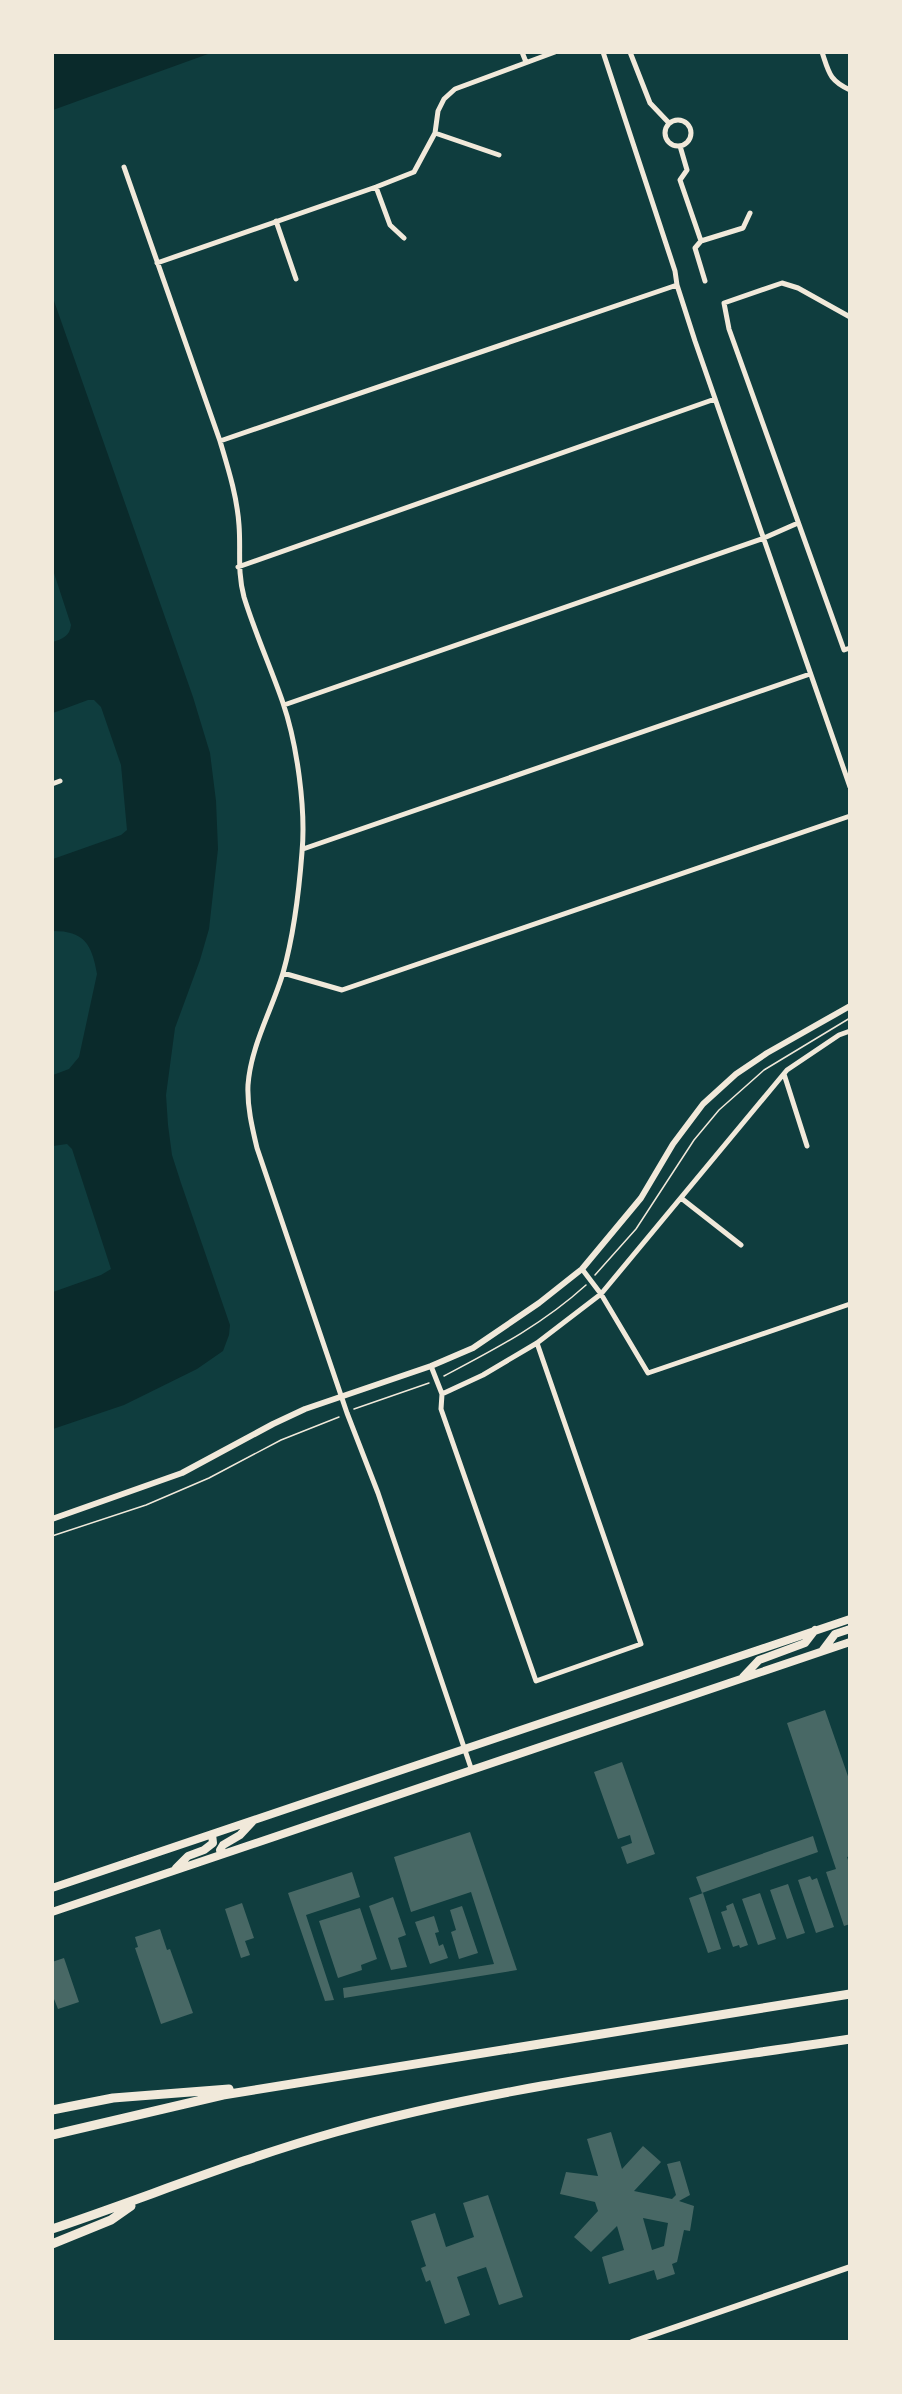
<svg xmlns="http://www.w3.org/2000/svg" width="902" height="2394" viewBox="0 0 902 2394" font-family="'PT Sans',sans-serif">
  <rect width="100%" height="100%" fill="#0f3d3e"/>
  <path fill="#0a2a2b" d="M207,52L208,54L53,110V53Z
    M53,298L193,697L210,753L216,801L218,849L209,929L200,960L175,1028L166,1095L168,1125L172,1155L181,1183L230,1325L229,1335L223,1351L197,1369L124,1405L53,1429V1292L101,1275L111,1269L72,1149L67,1144L53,1146V1075L69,1069L79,1057L97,974C92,944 84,931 53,931V859L121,835L127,830L121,765L101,707L94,700H88L53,713V642C62,639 70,636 71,625L53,570Z"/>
  <path fill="#486865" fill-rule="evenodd" d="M825,1710L850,1782V1856L847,1857L850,1866V1924L844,1926L826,1872L836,1869L787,1723Z
    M622,1762L655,1854L627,1864L621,1847L632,1843L630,1835L618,1839L594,1772Z
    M470,1832L517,1970L344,1998L343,1988L494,1964L471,1892L411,1912L394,1857Z
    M813,1836L818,1852L702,1893L696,1877Z
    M352,1872L360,1897L306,1915L334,2000L325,2001L288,1893Z
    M810,1876L812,1880L817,1878L834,1927L816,1933L798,1880Z
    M788,1884L805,1933L787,1939L770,1890Z
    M703,1893L721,1949L708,1953L689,1898Z
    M760,1893L776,1939L758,1945L742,1899Z
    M393,1897L406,1935L398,1938L407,1967L391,1970L369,1906Z
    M242,1903L254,1938L245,1941L250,1955L241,1958L225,1909Z
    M733,1903L748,1945L740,1948L739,1945L733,1947L721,1912L727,1910L726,1906Z
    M462,1906L478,1953L459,1959L451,1932L456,1930L450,1910Z
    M360,1908L377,1959L361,1965L362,1970L338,1978L319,1921Z
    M434,1916L439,1932L435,1933L439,1946L443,1944L448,1958L430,1964L415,1922Z
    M160,1929L167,1950L170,1949L193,2013L161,2024L135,1948L138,1947L135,1937Z
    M64,1958L79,2002L58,2009L52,1994V1962Z
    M611,2132L622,2169L643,2146L661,2162L634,2191L672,2199L676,2195L667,2164L680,2161L690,2195L679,2201L694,2206L690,2231L684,2230L677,2262L672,2264L675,2274L657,2280L654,2270L609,2284L602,2257L624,2250L617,2226L591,2252L574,2237L598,2211L595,2202L560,2194L566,2172L598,2176L587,2139ZM643,2218L668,2223L664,2246L652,2250Z
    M488,2195L523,2297L499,2305L486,2267L457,2277L470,2315L445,2324L430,2280L426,2282L421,2268L426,2266L411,2221L435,2213L446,2247L474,2237L463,2203Z"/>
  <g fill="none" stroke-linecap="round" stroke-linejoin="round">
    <path stroke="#f1e9da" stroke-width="1.5" d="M595,1275L636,1229L694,1140L719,1110L764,1070L850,1018
      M444,1376C495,1349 542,1325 586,1285
      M354,1409L429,1383
      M52,1536L146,1505L209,1478L281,1440L339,1417"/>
    <path stroke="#f1e9da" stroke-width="5" d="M522,52L526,62
      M603,52L675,271L677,285L695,341L850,787
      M630,52L650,103L669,123
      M822,52C829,73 829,80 850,90
      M665 133a13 13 0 1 1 26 0a13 13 0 1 1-26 0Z
      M435,133L499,155
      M680,146L687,170L680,180L701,241
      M124,167L220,441C228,468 237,496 239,525C241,550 237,571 244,597C255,633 271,668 283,703C297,744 306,809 302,852C299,892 294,934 283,973C272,1010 251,1045 248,1085C247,1106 252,1127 257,1148L347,1413L378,1493L471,1768
      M376,187L390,225L404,238
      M276,221L296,279
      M157,263L376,187L414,172L435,133L438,111L444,99L455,89L555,52
      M705,281L695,248L701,241L743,228L750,213
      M850,317L798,288L782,283L724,303L729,329L844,650L850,648
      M220,441L677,285
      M238,567L715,399
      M284,705L764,538L798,523
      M52,784L60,781
      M303,849L810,674
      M283,973L342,990L850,816
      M784,1074L807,1146
      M681,1198L741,1245
      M582,1269L601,1294L648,1373L850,1304
      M431,1366L442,1394L441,1409L536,1681L641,1644L537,1343
      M442,1394L483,1375L537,1343L601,1294L787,1070L839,1035L850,1031"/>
    <path stroke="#f1e9da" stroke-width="6" d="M52,1519L182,1473L273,1424L305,1409L431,1366L473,1348L539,1303L582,1269L641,1198L673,1144L703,1104L736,1074L767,1053L850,1006
      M632,2342L850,2267"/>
    <path stroke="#f1e9da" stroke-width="8" d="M823,1650L835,1634L850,1629
      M743,1677L759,1660L805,1643L815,1630
      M221,1854L220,1850L223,1845L240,1835L254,1820
      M176,1868L188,1856L204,1850L213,1843L212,1834
      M52,1888L850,1619
      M52,1912L850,1642"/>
    <path stroke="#f1e9da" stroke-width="9" d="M52,2110L113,2098L229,2089
      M52,2135L223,2095L850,1994
      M52,2229C147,2197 240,2159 336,2132C503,2085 678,2065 850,2039
      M52,2244L111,2220L131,2206"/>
  </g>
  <rect width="902" height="2394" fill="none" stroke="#f1e9da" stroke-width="108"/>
</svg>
